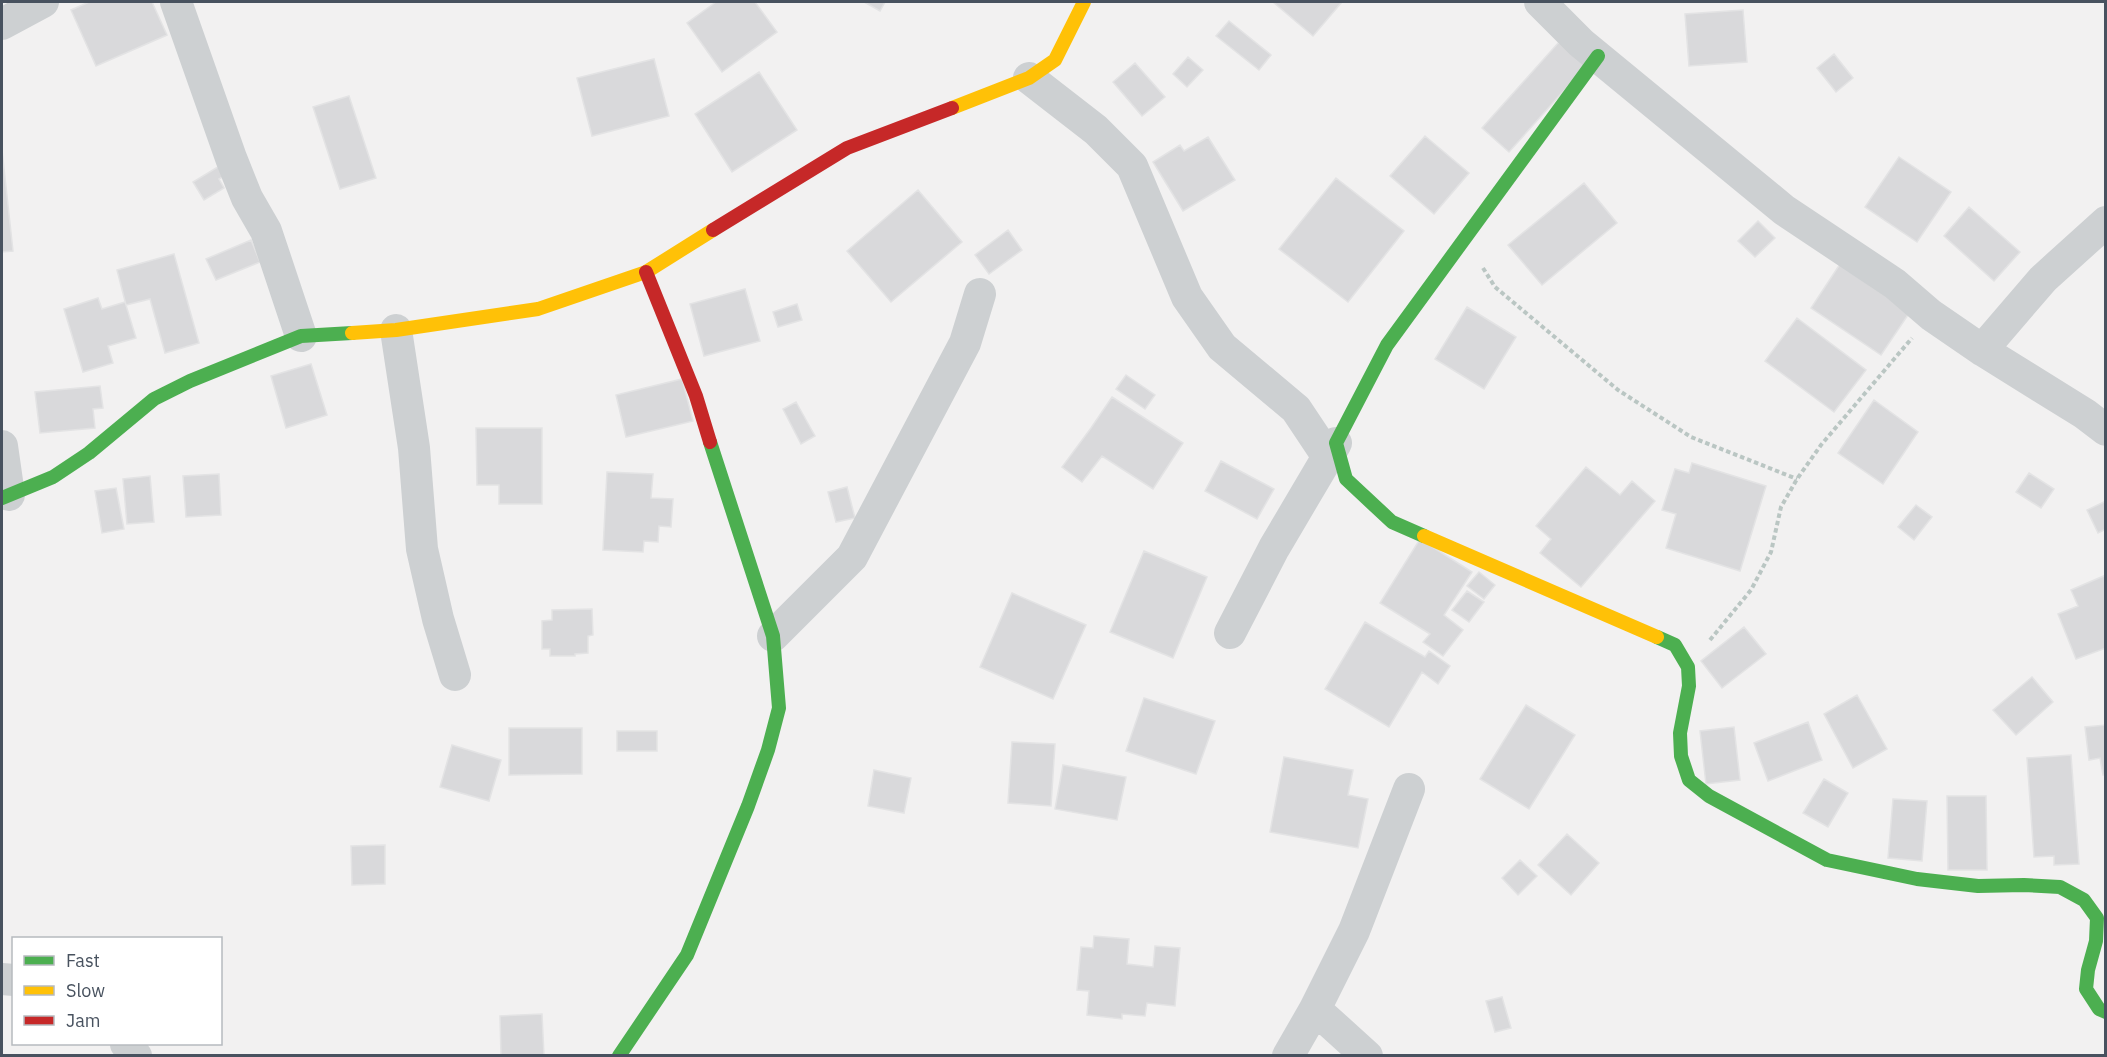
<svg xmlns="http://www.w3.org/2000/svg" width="2107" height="1057" viewBox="0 0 2107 1057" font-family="'IBM Plex Sans',sans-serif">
  <rect width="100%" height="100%" fill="#f2f1f1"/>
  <path fill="#d9d9db" stroke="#e3e3e4" stroke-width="1.5" d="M89,2H152L167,35L96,66L71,10Z
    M716,2H755L777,32L722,72L687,23Z
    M864,2H885L880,11Z
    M1273,2H1342L1313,36Z
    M1743,10L1747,62L1689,66L1685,14Z
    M1229,21L1271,55L1259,70L1216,36Z
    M1559,42L1586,66L1509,152L1482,128Z
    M1834,54L1853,78L1836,92L1817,68Z
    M1188,57L1203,70L1187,87L1173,74Z
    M654,59L669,116L592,136L577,78Z
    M1135,63L1165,97L1142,116L1113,82Z
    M759,72L797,130L732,172L695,114Z
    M349,96L376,178L340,189L313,107Z
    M1425,136L1469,173L1434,214L1390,176Z
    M1208,137L1235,180L1183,211L1153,162L1180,145L1184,151Z
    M2,150L13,251L2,252Z
    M1899,157L1951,192L1917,242L1865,207Z
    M221,165L227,174L219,179L224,188L204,200L193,182Z
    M1336,178L1404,231L1348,302L1279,249Z
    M1584,183L1617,223L1542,285L1508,245Z
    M918,190L962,242L891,302L847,251Z
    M1969,207L2020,252L1994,281L1944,236Z
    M1758,221L1775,238L1755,257L1738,241Z
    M1008,230L1022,250L989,274L975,255Z
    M251,240L260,262L216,280L206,259Z
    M174,254L199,343L165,353L150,299L126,305L117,270Z
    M1840,264L1910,312L1881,355L1811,308Z
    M745,289L760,341L704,356L690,304Z
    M98,298L102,309L125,302L136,338L108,346L113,363L83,372L64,309Z
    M797,304L802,320L778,327L773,312Z
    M1467,307L1516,337L1484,389L1435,359Z
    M1797,318L1866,370L1834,412L1765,361Z
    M311,364L327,415L286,428L271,376Z
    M1126,375L1155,395L1145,409L1116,389Z
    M682,379L693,421L626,437L616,395Z
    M100,386L103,408L93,409L95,428L40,433L35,392Z
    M1112,397L1183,443L1153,489L1102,456L1082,482L1062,467L1091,428Z
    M1874,400L1918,432L1883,484L1838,453Z
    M796,402L815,436L801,444L783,409Z
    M476,428H542V504H499V485H477Z
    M1221,461L1274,489L1257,519L1205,491Z
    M1692,463L1766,486L1740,571L1666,548L1676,514L1662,510L1675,469L1689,473Z
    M1586,467L1620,495L1632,481L1655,501L1581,587L1540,553L1551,539L1536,526Z
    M607,472L653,474L651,498L673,499L671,527L659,526L658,542L644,541L643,552L603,550Z
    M2029,473L2054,489L2041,508L2016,492Z
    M219,474L221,515L186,517L183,476Z
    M150,476L154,522L127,524L123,479Z
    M847,487L855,518L836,522L828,492Z
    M116,488L124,529L102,533L95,491Z
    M2106,501V529L2098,533L2087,510Z
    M1916,505L1932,517L1914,540L1898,527Z
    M1420,539L1472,572L1444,615L1463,630L1443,656L1423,642L1430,634L1380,603Z
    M1144,551L1207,577L1173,658L1110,632Z
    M1479,572L1495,585L1484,599L1467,586Z
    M2106,575V648L2076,659L2058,614L2078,606L2071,590Z
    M1467,591L1484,602L1469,622L1452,610Z
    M1012,593L1086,625L1053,699L980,667Z
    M592,609L593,635L588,636V653L575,654V656H550V649H542V621L552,620V610Z
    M1365,622L1425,657L1429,651L1450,666L1438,684L1422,672L1389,727L1325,689Z
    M1744,627L1766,654L1722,688L1701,661Z
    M2032,677L2053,702L2016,735L1993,710Z
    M1857,695L1887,749L1853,768L1824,714Z
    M1144,698L1215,721L1196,774L1126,751Z
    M1526,705L1575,735L1529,809L1480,779Z
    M1808,722L1822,760L1768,781L1754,743Z
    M2106,725V775H2103L2100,758L2089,760L2085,727Z
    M1734,727L1740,780L1706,784L1700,731Z
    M509,728H582V774L509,775Z
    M617,731H657V751H617Z
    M1012,742L1055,744L1051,806L1008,803Z
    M452,745L501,760L489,801L440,787Z
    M2071,755L2079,864L2054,865V856L2034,857L2027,758Z
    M1284,757L1353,770L1348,795L1368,799L1358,848L1270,832Z
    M1063,765L1126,777L1117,820L1055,809Z
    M874,770L911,778L904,813L868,806Z
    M1824,779L1848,793L1828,827L1803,813Z
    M1947,796H1986L1987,870H1948Z
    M1893,799L1927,801L1922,861L1888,858Z
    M1567,834L1599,863L1571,895L1538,865Z
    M385,845V884L352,885L351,846Z
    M1520,860L1537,876L1518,895L1502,878Z
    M1094,936L1129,939L1127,964L1153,967L1155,946L1180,948L1175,1006L1147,1003L1145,1016L1122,1014V1019L1087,1015L1089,991L1077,990L1081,947L1093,948Z
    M1502,997L1511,1028L1495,1032L1486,1001Z
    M542,1014L544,1056H501L500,1016Z"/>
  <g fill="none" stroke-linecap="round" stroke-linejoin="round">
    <path stroke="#bac6c3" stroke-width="4" stroke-dasharray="4.5 3" stroke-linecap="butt" d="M1483,268L1495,287L1618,390L1691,437L1797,479
      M1710,640L1751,590L1771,552L1781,507L1797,479L1821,445L1912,338"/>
    <path stroke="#cdd0d2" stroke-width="32" d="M176,2L231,158L247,198L266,231L301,336
      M1540,2L1581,43L1784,210L1895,284L1931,315L1982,350L2085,414L2106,430
      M2,24L43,2
      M1029,78L1096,130L1132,166L1187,297L1222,347L1296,409L1328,457
      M396,330L414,448L422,549L438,619L455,675
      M1982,350L2043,279L2106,222
      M2,446L9,495
      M1230,633L1274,548L1336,443
      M773,636L852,557L965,343L980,294
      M2,979L14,980
      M1315,1009L1367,1056
      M126,1044L136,1056
      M1288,1056L1315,1009L1354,931L1409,789"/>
    <path stroke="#4caf50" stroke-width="14" d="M2,498L53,477L89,453L154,399L190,381L301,336L352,333
      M1424,536L1392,522L1346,479L1336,443L1387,345L1598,56
      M1657,637L1675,645L1688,667L1689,686L1680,733L1681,756L1689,780L1709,796L1827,860L1917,879L1978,886L2024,885L2060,887L2084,900L2097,918L2096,941L2088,970L2086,989L2099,1009L2106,1012
      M619,1056L687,955L748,806L768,750L779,708L773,636L710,442"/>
    <path stroke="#ffc107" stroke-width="14" d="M952,108L1029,78L1055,60L1084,2
      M352,333L396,330L538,309L646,272L713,230
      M1424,536L1657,637"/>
    <path stroke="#c62828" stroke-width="14" d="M713,230L847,148L952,108
      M646,272L696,396L710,442"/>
  </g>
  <rect width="2107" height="1057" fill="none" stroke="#48525f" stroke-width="6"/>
  <rect x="12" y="937" width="210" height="108" fill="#ffffff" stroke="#b6babf" stroke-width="1.5"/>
  <rect x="24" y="956" width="30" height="9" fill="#4caf50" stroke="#b6babf" stroke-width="1.5"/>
  <text x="66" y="967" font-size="18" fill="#48525f">Fast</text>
  <rect x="24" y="986" width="30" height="9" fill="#ffc107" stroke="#b6babf" stroke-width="1.5"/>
  <text x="66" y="997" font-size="18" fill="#48525f">Slow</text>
  <rect x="24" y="1016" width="30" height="9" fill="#c62828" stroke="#b6babf" stroke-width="1.5"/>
  <text x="66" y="1027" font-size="18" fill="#48525f">Jam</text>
</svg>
